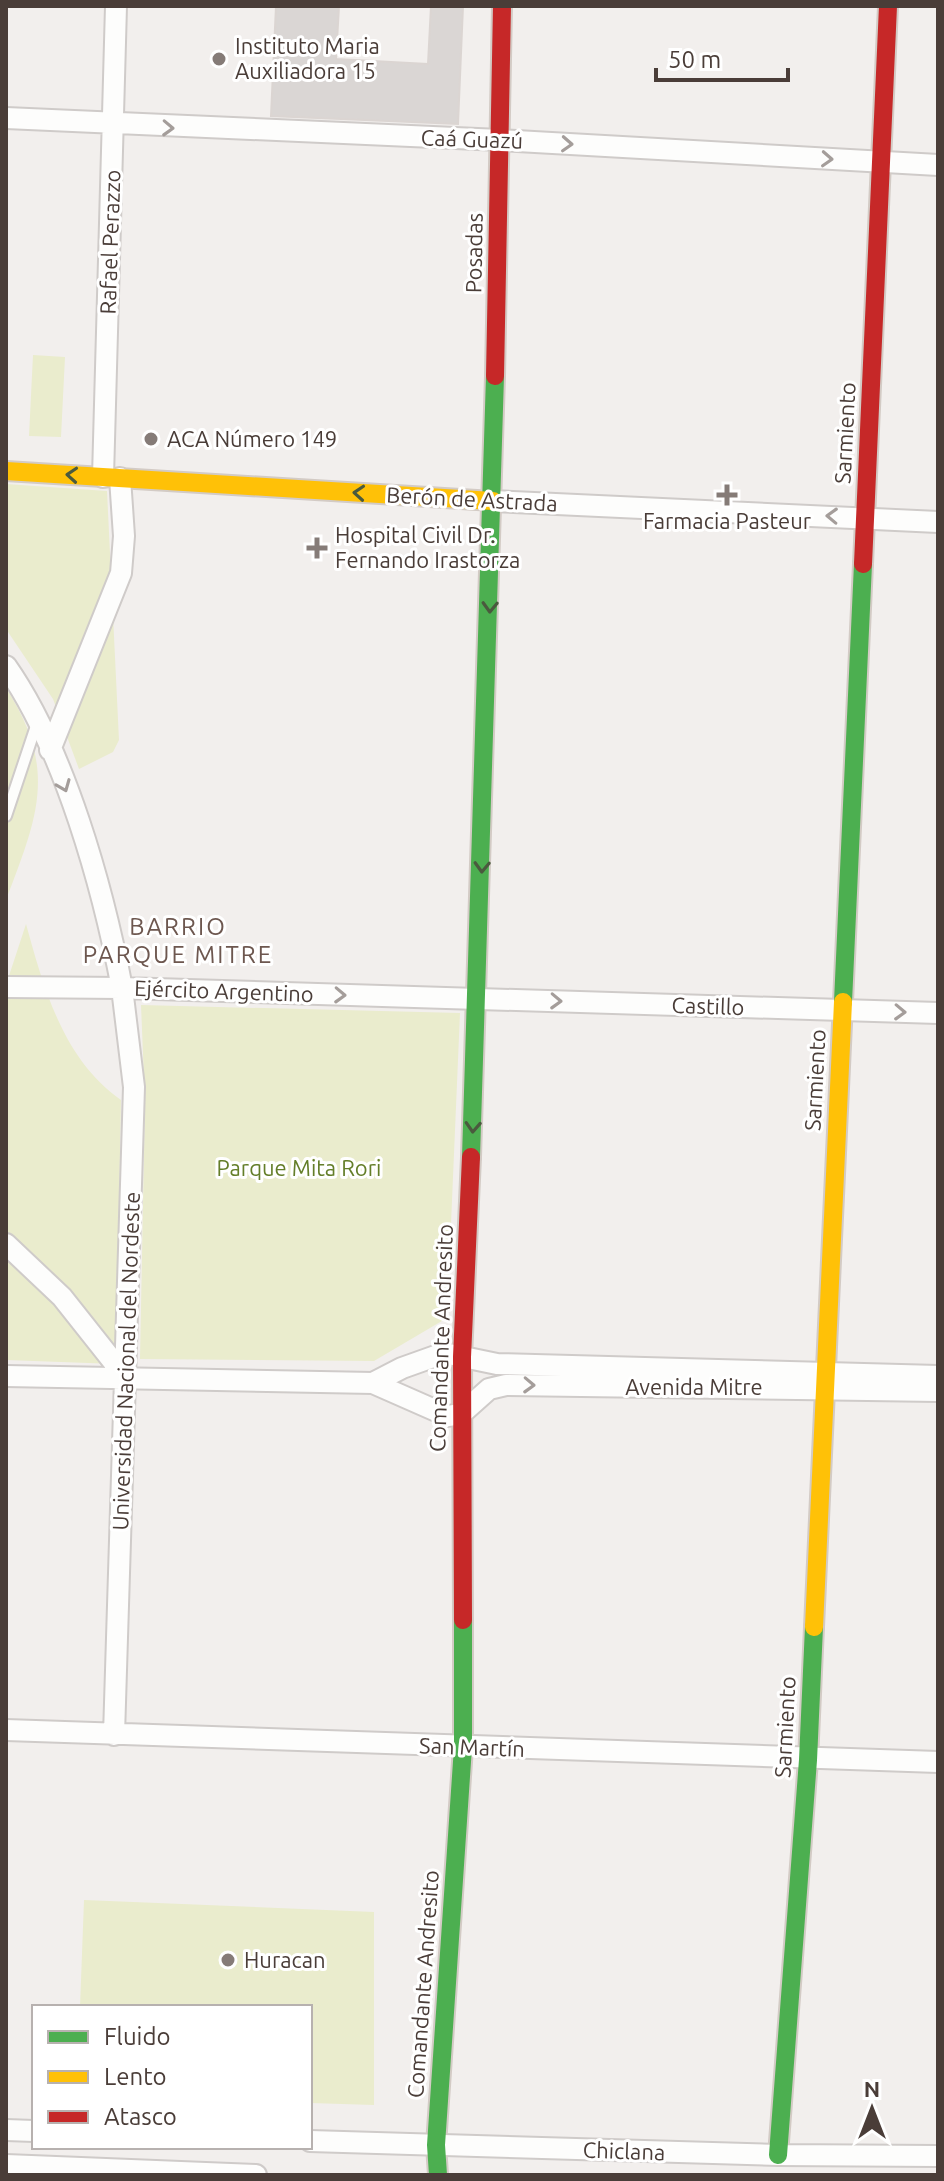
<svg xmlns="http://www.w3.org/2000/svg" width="944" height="2181" viewBox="0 0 944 2181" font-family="Ubuntu,sans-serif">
  <rect width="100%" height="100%" fill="#f2efed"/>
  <path fill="#eaeccd" d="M33,355L65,357L61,437L29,436Z
    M6,484L107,491L119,740L113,752L79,769L53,699L6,629Z
    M6,688C58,769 38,816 6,900Z
    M26,924C44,989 63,1059 121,1100L116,1364L6,1360V985Z
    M141,1005L460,1013L447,1318L374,1361L140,1359L145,1103Z
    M84,1900L374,1912V2105L310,2103V2007H80Z"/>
  <path fill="#dad6d4" stroke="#dbd5d2" stroke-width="2" d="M276,6H339L336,59L428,64L431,6H463L458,124L271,116Z"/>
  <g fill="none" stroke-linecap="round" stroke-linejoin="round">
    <g stroke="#cfcbc9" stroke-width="14">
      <path id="lane" d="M6,816L37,723"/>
    </g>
    <g stroke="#cfcbc9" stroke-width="24">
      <path id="street" d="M6,118L500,140L938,165
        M103,477L116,6
        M493,501L938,522
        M6,666C65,750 103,888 122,988L938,1013
        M50,750L121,573L124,536L120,478
        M6,987L122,988L134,1087L114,1735
        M6,1244L62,1297L127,1379
        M6,1376L373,1383L448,1416L461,1414L489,1389L506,1385L938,1391
        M373,1383L402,1368L444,1353L497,1364L938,1376
        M6,1730L938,1762
        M6,2130L34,2131
        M310,2141L778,2155L938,2156
        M6,2165L256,2175"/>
    </g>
    <g stroke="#d3cbc5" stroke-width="22">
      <path id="fast" d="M843,1002L863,564
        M471,1157L495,376
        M778,2155L808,1760L814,1627
        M438,2175L436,2145L463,1747V1620"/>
    </g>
    <g stroke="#d3cbc5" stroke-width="22">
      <path id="slow" d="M6,471L493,501
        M814,1627L843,1002"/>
    </g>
    <g stroke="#d3cbc5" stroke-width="22">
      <path id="jam" d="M495,376L502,6
        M863,564L888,6
        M463,1620L462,1357L471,1157"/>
    </g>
    <use href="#lane" stroke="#fdfdfc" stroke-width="10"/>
    <use href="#street" stroke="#fdfdfc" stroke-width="20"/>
    <use href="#fast" stroke="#4caf50" stroke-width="18"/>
    <use href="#slow" stroke="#ffc107" stroke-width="18"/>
    <use href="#jam" stroke="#c62828" stroke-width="18"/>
  </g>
  <defs><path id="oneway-chevron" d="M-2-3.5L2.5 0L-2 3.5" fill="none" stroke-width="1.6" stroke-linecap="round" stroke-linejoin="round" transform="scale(2)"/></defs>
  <g stroke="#a49d9a">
    <use href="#oneway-chevron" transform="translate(168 128) rotate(2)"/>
    <use href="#oneway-chevron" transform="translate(567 144) rotate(3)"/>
    <use href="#oneway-chevron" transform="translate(827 159) rotate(3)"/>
    <use href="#oneway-chevron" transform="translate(832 516) rotate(-178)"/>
    <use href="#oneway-chevron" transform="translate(64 786) rotate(68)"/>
    <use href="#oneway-chevron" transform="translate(340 995) rotate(2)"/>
    <use href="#oneway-chevron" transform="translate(556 1001) rotate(2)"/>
    <use href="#oneway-chevron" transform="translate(900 1012) rotate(2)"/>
    <use href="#oneway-chevron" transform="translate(529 1385) rotate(2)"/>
  </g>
  <g stroke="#4a5a3e">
    <use href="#oneway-chevron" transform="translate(72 475) rotate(-176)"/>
    <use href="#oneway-chevron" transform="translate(359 493) rotate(-176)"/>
    <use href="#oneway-chevron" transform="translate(490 607) rotate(92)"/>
    <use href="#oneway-chevron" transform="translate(482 867) rotate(92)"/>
    <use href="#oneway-chevron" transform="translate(473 1127) rotate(93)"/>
  </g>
  <g fill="#857b77" stroke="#fff" stroke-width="3">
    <circle cx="219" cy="59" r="8"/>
    <circle cx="151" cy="439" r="8"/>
    <path d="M723 483h8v8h8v8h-8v8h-8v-8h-8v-8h8z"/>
    <path d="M313 536h8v8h8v8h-8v8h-8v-8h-8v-8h8z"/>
    <circle cx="228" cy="1960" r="8"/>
  </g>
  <g text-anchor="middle" stroke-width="6" stroke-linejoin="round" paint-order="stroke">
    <g font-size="22" fill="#4a3d38" stroke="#fff" text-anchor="start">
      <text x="235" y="54">Instituto Maria<tspan x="235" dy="25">Auxiliadora 15</tspan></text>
      <text x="167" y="447">ACA Número 149</text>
      <text x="727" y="529" text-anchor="middle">Farmacia Pasteur</text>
      <text x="335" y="543">Hospital Civil Dr.<tspan x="335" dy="25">Fernando Irastorza</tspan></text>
      <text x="244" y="1968">Huracan</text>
    </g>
    <g font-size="22" fill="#4a3d38" stroke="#fff">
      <text transform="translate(472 139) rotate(2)" y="8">Caá Guazú</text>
      <text transform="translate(110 242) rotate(-88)" y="8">Rafael Perazzo</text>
      <text transform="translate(474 253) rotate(-89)" y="8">Posadas</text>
      <text transform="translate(845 433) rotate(-87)" y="8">Sarmiento</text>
      <text transform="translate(472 499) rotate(3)" y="8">Berón de Astrada</text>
      <text transform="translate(224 991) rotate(2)" y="8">Ejército Argentino</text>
      <text transform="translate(708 1006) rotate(2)" y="8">Castillo</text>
      <text transform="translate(815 1080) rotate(-87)" y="8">Sarmiento</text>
      <text transform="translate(441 1338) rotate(-88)" y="8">Comandante Andresito</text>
      <text transform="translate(126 1361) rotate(-88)" y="8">Universidad Nacional del Nordeste</text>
      <text x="694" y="1395">Avenida Mitre</text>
      <text transform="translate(785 1727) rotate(-87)" y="8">Sarmiento</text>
      <text transform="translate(472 1747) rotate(2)" y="8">San Martín</text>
      <text transform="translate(423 1984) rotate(-86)" y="8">Comandante Andresito</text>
      <text transform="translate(624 2151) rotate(2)" y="8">Chiclana</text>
    </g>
    <g font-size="22" fill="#647e29" stroke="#fff">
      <text x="299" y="1176">Parque Mita Rori</text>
    </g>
    <g font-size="24" letter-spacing="2" fill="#6d574f" stroke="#fff">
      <text x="178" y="935">BARRIO<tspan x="178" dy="28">PARQUE MITRE</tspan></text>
    </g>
  </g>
  <rect width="944" height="2181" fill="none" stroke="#4a3d38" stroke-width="16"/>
  <rect x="32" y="2005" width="280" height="144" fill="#ffffff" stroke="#b7b1af" stroke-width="2"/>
  <rect x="48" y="2031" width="40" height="12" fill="#4caf50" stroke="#b7b1af" stroke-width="2"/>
  <text x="104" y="2045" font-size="24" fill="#4a3d38">Fluido</text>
  <rect x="48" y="2071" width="40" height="12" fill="#ffc107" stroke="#b7b1af" stroke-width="2"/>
  <text x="104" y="2085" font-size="24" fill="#4a3d38">Lento</text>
  <rect x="48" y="2111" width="40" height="12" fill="#c62828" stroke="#b7b1af" stroke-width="2"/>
  <text x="104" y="2125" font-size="24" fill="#4a3d38">Atasco</text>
  <g transform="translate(872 2109)" stroke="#ffffff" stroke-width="6" paint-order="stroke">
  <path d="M0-6L14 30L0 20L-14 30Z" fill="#4a3d38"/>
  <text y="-12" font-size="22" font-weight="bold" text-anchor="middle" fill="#4a3d38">N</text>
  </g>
  <path d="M656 68v12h132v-12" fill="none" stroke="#4a3d38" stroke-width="4"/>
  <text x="668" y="68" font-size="24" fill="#4a3d38" stroke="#ffffff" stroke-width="6" paint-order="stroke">50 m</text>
</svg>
